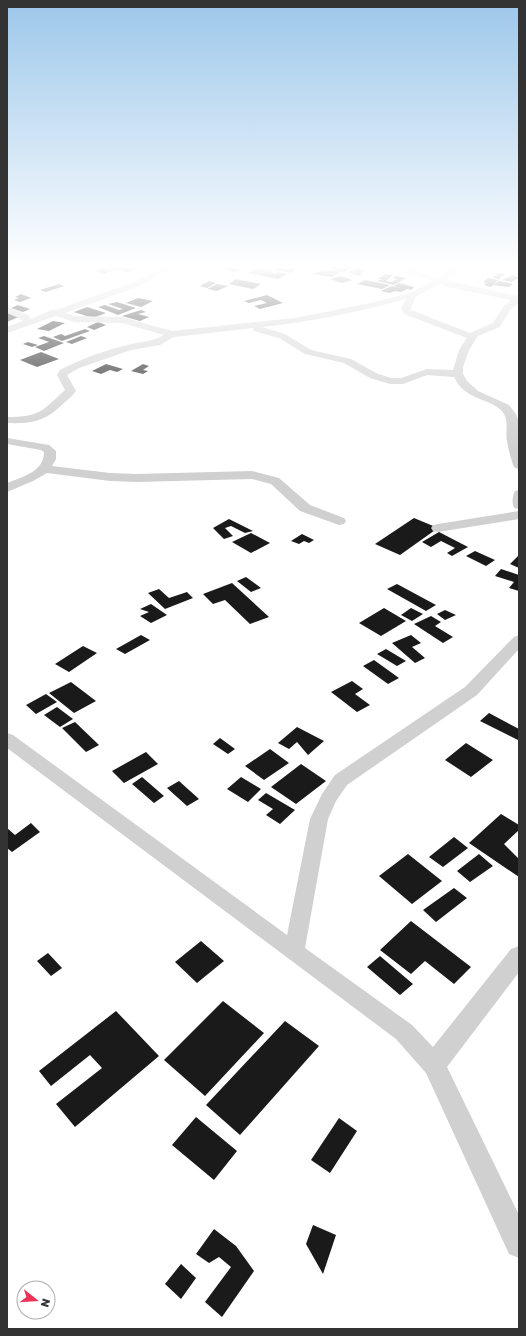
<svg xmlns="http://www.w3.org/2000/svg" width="526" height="1336" viewBox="0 0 526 1336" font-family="'Golos Text',sans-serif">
  <rect width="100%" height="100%" fill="#fff"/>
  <path fill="#1a1a1a" d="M105,265H145L129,272L110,269L113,270L104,274L94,271L104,268L107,269Z
    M229,265H236L230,267L241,270L235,272L220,268Z
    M450,265H460L451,270L443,268Z
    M497,265H519V266L516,269Z
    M335,266L341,268L345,266L353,268L344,272L341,271L332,277L313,274L322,270L338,271L330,269Z
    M258,267L273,270L270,272L262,270L264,271L257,275L248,273Z
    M290,267L297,269L291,273L275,270L279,268L287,269Z
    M360,268L366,270L360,274L363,275L360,276L348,272Z
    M265,271L276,274L278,272L287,274L278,279L258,275Z
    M499,273L505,274L499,279L493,278Z
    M385,274L393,275L386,281L392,282L397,279L392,278L396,276L406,278L394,285L377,281L382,279H378Z
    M513,275L519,278L511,282L502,280Z
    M341,276L352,280L342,283L330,279Z
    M488,278L498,280L491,287L484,285L486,283L483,282Z
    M236,279L261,284L253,289L229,284Z
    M365,280L390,285L382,289L357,284Z
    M209,281L216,283L207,288L200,286Z
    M499,281L513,284L509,287L493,285Z
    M399,283L414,287L411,290L407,289L401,292L395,291L390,293L381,291L392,286L403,289L394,286Z
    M59,284L64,286L46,292L40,290Z
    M217,284L228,286L217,291L207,289Z
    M21,294L31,298L20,302L14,300L19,298L15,297Z
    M267,295L283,303L260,309L254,306L267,303L261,300L249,303L244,301Z
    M138,298L153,301L141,307L126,303Z
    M117,302L136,308L118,315L98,307L105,305L119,310L123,309L108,304Z
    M18,305L30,309L23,312L11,308Z
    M87,307L106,313L93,318L74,312Z
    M141,310L146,312L138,314L149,317L140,321L122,316Z
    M7,312L21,316L7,322Z
    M53,321L65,323L49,331L37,329Z
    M98,322L106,325L94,330L87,327Z
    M85,329L90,331L62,341L53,337L61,334L65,336Z
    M44,336L64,343L44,351L35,347L49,342L38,338Z
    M81,336L87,338L72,344L66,342Z
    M28,342L38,345L32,347L23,344Z
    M41,352L59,359L37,367L20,360Z
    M106,364L123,369L117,372L110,370L101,374L92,371Z
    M143,364L149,366L143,370L148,371L143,374L131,371Z
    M414,518L438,528L400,555L375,544Z
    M229,519L253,531L245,533L231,526L225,528L233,536L224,539L213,528Z
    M439,532L468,547L452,556L447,553L455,548L441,541L431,547L422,542Z
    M251,533L270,543L251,553L232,542Z
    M302,534L314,540L309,543L304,541L299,544L291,541Z
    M475,551L495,560L486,566L466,556Z
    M519,555V568L510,564Z
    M501,569L519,575V591L509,588L514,582L495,576Z
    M246,577L261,588L251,592L237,581Z
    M232,583L269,617L250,624L225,600L213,604L203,594Z
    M397,584L436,605L426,611L387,589Z
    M159,589L169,598L187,592L193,598L165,609L148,593Z
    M151,604L167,615L151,623L140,616L149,612L140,609Z
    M384,608L406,621L381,636L359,623Z
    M411,608L423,614L412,621L401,615Z
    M445,610L456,615L445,620L437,614Z
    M431,616L441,622L435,626L453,637L443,643L414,624Z
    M141,635L150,640L125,654L116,649Z
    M411,635L421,643L412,647L425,658L415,663L392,643Z
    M83,646L97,653L69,672L55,664Z
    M386,649L406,661L397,666L377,654Z
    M374,660L399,678L388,684L363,666Z
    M352,681L363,689L355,694L370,705L357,712L331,692Z
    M71,682L96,701L74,713L49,693Z
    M46,694L57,702L36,714L26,705Z
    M57,707L73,719L60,727L44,715Z
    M489,713L519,729V739L518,740L480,721Z
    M75,722L99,745L86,752L62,728Z
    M297,727L324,741L308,755L297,742L289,749L278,743Z
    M220,738L235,749L228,754L213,744Z
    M466,743L493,760L471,777L445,760Z
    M270,749L289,763L264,780L245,766Z
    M146,752L158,764L124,783L112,771Z
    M301,764L326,781L296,804L271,787Z
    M142,777L164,796L154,803L132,784Z
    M241,777L261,789L248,802L227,789Z
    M179,781L199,799L187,806L167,788Z
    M266,793L295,810L280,824L266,815L273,809L258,800Z
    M501,814L519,825V830L504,844L519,859V877L469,843Z
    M31,823L40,832L12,852L7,848V828L15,835Z
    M454,837L468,848L443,867L429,857Z
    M408,854L442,881L412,904L379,876Z
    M479,854L493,866L470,882L457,871Z
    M454,888L467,898L436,922L423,910Z
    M411,921L471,967L454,984L425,961L411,974L380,950Z
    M201,941L224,961L197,983L175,962Z
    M48,953L62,968L51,976L37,961Z
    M380,956L413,984L400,995L367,967Z
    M223,1001L264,1033L205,1096L164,1060Z
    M116,1011L159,1056L75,1127L56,1104L102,1068L90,1055L51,1086L39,1071Z
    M285,1021L319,1046L240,1135L206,1105Z
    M196,1117L237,1151L214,1180L172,1145Z
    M339,1118L357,1131L330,1173L311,1160Z
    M313,1225L336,1235L323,1274L306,1244Z
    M214,1229L236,1246L254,1271L222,1317L205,1302L231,1267L219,1257L209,1263L196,1254Z
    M181,1264L196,1278L181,1299L165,1284Z"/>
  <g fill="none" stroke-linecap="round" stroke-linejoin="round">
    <path fill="#d0d0d0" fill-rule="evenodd" d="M167,265H176L140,286L65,313L75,316L122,317L172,331L295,318L370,303L402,295L414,291L433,281L391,267L390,265H401L439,278L457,265H466L446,280L516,296L519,295V303L510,310L500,327L478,336L469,350L463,367V374L467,381L478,391L509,405L516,414L519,422V469L515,468L513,465C511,457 508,449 507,441C505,432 509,423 504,414C497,399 465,402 454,377L427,375L403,384H390L370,378L344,363L305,354L279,338L254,331L253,328L174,337L160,345L131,350L79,368L67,375L76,391C73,395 69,399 65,402C46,421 33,424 7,423V417C40,417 42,411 65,390L57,375L60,370C81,359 105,350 128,345C141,341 152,342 164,335L122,323L74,322L56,316L7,333V327L23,321L21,319L7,313V307L28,315L31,319L51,310H56L134,282ZM440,284L447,287L511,300L503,307L493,323L470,333L411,310V308L416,296ZM406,299L401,308L404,314L467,338L459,350L453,370L427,369L401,378H391L378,374L351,359L311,350L285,334L262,327C310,322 358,312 406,299Z
      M7,438L49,445L56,451V459L52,466L110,473L136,474L252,471L279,478L310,505L344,518L346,521L344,524L339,525L300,511L271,484L252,479L136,482L110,481L47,473L33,481L7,492V483C22,477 44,472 44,452L41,450L7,444Z
      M519,490V509L514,508C512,503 512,496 515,491Z
      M519,511V519L438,532L433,531L431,528L433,525L438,524Z
      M519,635V649L477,695L347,785L336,801L328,819L305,948L412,1025L433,1047L511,949L519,946V972L447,1067L519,1215V1258L509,1254L426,1073L396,1039L7,748V733L13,735L287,935L310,819L322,794L335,775L465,687L514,637Z"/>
  </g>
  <linearGradient id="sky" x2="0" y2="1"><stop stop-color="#9cc7ea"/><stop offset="0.59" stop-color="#fff"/><stop offset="1" stop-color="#fff" stop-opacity="0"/></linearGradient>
  <rect width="526" height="452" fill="url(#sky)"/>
  <rect width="526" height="1336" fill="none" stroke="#333333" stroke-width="16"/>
  <g transform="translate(36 1300) rotate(107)"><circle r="19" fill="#ffffff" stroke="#adadad"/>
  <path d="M0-3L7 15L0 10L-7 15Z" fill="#ed3255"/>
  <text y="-6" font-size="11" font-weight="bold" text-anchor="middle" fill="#333333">N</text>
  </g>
</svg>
